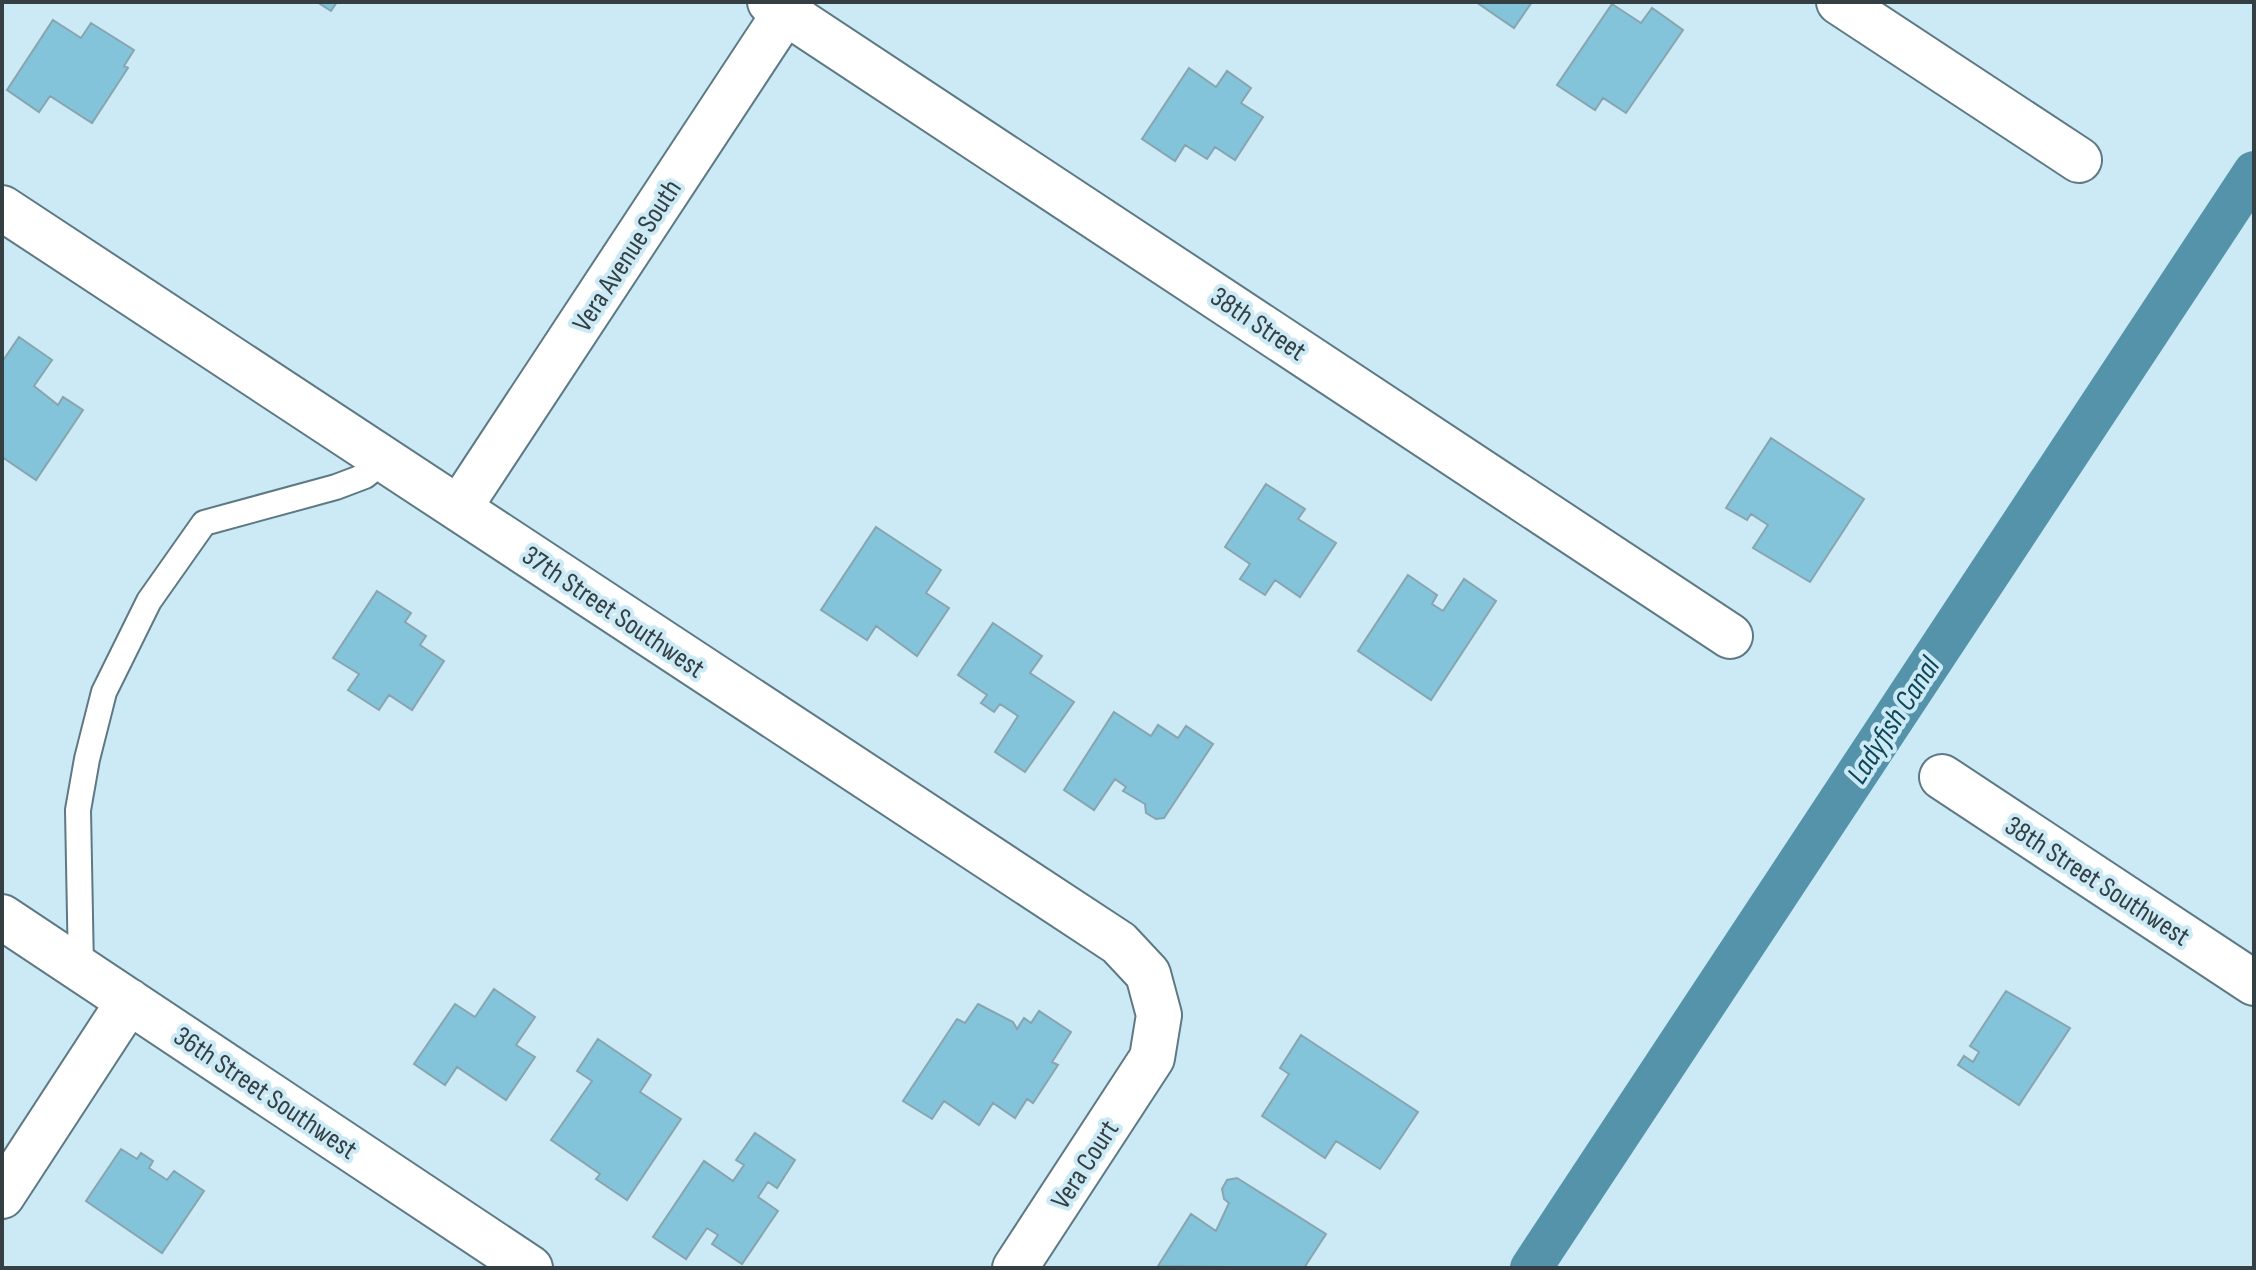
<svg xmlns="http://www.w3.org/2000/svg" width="2256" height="1270" viewBox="0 0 2256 1270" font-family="'Sofia Sans Condensed',sans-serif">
  <rect width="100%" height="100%" fill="#cbeaf5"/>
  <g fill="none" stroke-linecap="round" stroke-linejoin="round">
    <path stroke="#5493a9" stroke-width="42" d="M1531,1268L2254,172"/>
  </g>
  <path fill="#84c4da" stroke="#88a5af" stroke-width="2" d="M317,2H337L331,11Z
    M1476,2H1532L1514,28Z
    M1612,4L1641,23L1652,8L1683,30L1626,113L1603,98L1595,110L1557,85Z
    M53,20L81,38L91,23L134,50L124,66L128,68L92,123L50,96L39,112L7,90Z
    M1189,68L1216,87L1227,71L1251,88L1241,103L1263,117L1235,160L1215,147L1207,159L1185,145L1175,161L1142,139Z
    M19,337L52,360L34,386L58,405L63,397L83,410L36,480L2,457V362Z
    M1771,438L1864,499L1810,582L1753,548L1768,525L1751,514L1747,520L1726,508Z
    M1266,484L1305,509L1298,519L1336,543L1300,597L1275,580L1265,595L1240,579L1250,564L1225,547Z
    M876,527L941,570L926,593L949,608L917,656L876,626L867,640L821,610Z
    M1408,575L1437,595L1432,604L1443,611L1464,579L1496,601L1431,700L1358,651Z
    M377,591L411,613L405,622L426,636L420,645L444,661L412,710L389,695L379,710L348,690L359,674L333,658Z
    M993,623L1042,656L1030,673L1074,702L1025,772L995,752L1018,716L1000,704L994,712L981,703L987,695L958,675Z
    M1114,712L1151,736L1158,725L1178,738L1186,726L1213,744L1164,818L1156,819L1146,813L1145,804L1123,791L1126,787L1115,779L1094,810L1064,790Z
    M494,989L535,1017L516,1045L535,1057L506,1100L457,1067L445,1085L414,1064L455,1004L475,1017Z
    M2006,991L2070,1028L2019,1105L1958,1065L1964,1056L1973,1062L1979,1052L1970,1046Z
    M978,1004L1013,1022L1017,1029L1024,1018L1031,1023L1039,1011L1071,1032L1052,1062L1058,1065L1033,1103L1027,1099L1015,1118L993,1103L979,1125L944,1101L932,1119L903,1101L957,1019L965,1023Z
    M1301,1035L1418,1112L1380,1169L1336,1141L1325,1158L1262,1116L1289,1074L1280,1068Z
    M598,1039L651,1075L640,1092L681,1119L627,1200L596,1179L600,1174L551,1140L592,1081L577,1071Z
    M755,1133L795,1160L777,1188L768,1182L758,1197L778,1211L742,1264L712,1244L718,1235L707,1228L686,1259L653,1237L704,1161L733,1181L744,1165L736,1160Z
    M121,1149L137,1159L141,1153L153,1161L149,1168L167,1180L174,1171L204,1191L162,1253L86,1201Z
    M1237,1178L1326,1234L1304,1268L1158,1266L1191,1214L1216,1231L1229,1203L1224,1199L1222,1189L1227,1180Z"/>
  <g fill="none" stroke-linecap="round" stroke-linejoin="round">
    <g stroke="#5e7983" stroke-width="28">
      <path id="lane" d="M81,969L78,810L87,759L104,692L149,601L204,523L336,487L365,476L385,460"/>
    </g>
    <g stroke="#5e7983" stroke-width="48">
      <path id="street" d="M770,2L1730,636
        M1839,2L2079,160
        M2,208L1119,943L1148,974L1159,1015L1152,1058L1015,1268
        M459,508L792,2
        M1942,777L2254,983
        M2,917L530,1268
        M2,1196L129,1001"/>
    </g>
    <use href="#lane" stroke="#fff" stroke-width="24"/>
    <use href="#street" stroke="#fff" stroke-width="44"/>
  </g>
  <g text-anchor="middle" stroke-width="8" stroke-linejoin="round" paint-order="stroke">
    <g font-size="28" fill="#333f43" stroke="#cbeaf5">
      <text transform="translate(626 255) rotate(-57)" y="10">Vera Avenue South</text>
      <text transform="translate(1259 323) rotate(34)" y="10">38th Street</text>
      <text transform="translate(614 611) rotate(34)" y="10">37th Street Southwest</text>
      <text transform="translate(2098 880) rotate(33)" y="10">38th Street Southwest</text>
      <text transform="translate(266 1092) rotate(34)" y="10">36th Street Southwest</text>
      <text transform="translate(1084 1164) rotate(-57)" y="10">Vera Court</text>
    </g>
    <g font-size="30" font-style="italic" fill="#0f4758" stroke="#cbeaf5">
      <text transform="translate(1893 720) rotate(-57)" y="10">Ladyfish Canal</text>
    </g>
  </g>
  <rect width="2256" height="1270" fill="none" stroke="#333f43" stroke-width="8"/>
</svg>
